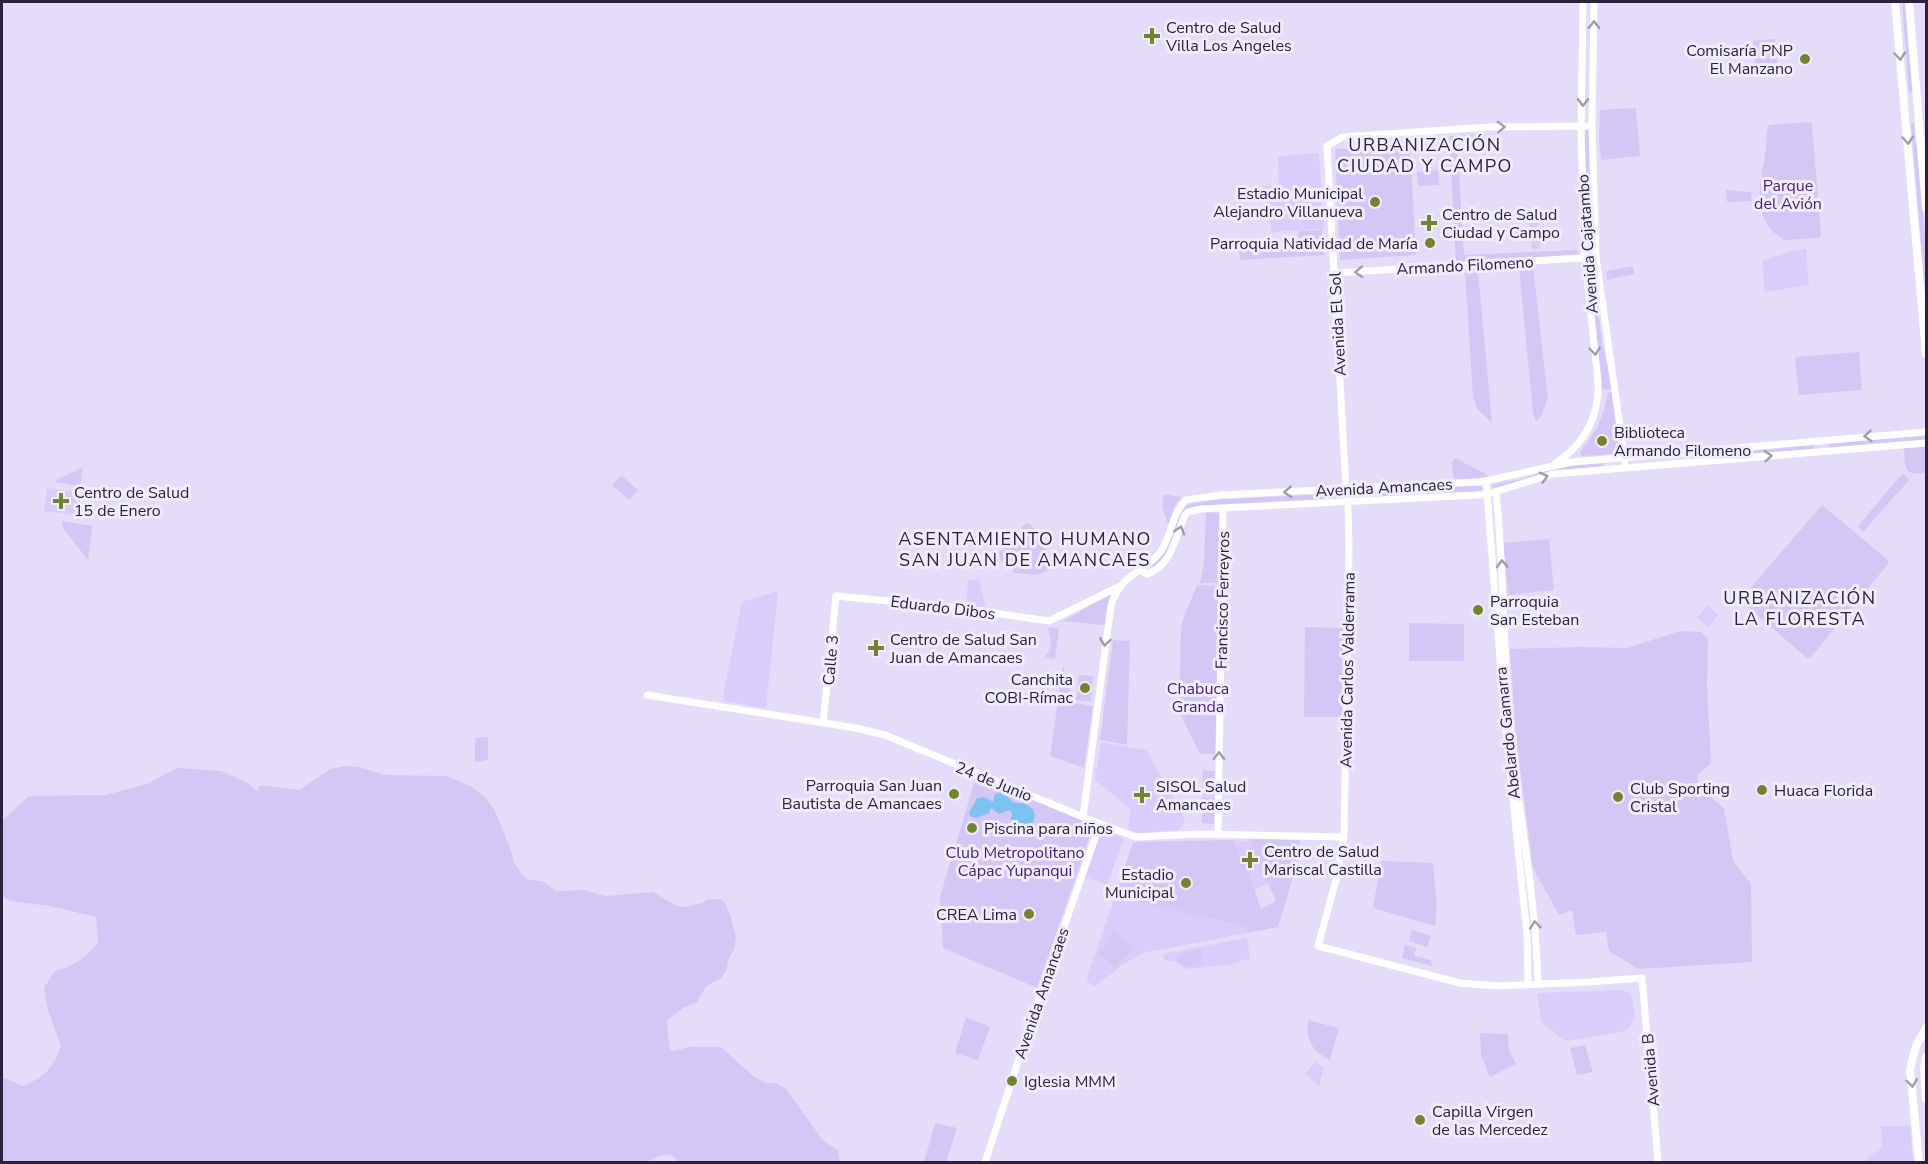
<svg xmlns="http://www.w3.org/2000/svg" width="1928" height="1164" viewBox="0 0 1928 1164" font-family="'Nunito Sans',sans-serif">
  <rect width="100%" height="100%" fill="#e5dcf9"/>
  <path fill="#dbcdfb" d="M1319,153L1324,229L1272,232L1263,186L1279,185L1278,156Z
    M1529,219H1538L1540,249H1532Z
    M1806,249L1809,285L1765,292L1762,261L1790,251Z
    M47,488L78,492L74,515L44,511Z
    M979,579L986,608L966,606L968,581Z
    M778,591L766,708L725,701L723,696L742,602Z
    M1708,605L1718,615L1708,627L1697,618Z
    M1101,742L1146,750L1185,819L1179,830L1137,833L1127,829L1131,809L1095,780Z
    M1104,831L1121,837L1123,841L1107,885L1084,877L1101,834Z
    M1233,840L1248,841L1251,843L1269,883L1254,890Z
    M1115,896L1246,927L1247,933L1143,953L1121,966L1094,987L1086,980Z
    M1247,938L1250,958L1229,965L1186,969L1176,962L1164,960L1163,954Z
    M1623,990L1631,994L1635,1015L1628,1029L1622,1032L1565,1041L1541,1022L1537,993Z
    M1315,1062L1324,1067L1319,1086L1305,1074Z
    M1881,1126H1910L1913,1162H1864L1882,1146Z"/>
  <path fill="#d5c7f5" d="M1902,2H1906L1914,92L1909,93Z
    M1775,39L1778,69L1755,71L1753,41Z
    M1636,108L1640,156L1601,160L1599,139L1600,110Z
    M1810,122L1812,124L1821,235L1819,238L1784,240C1748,217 1761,182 1766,149C1767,141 1765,133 1769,125Z
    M1911,123H1914L1915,143L1918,148L1926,251V304Z
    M1585,129H1589L1592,255L1589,254L1588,250Z
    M1485,134L1486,138L1457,141L1464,255L1578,250L1579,256L1456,262L1449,138L1451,136Z
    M1410,144L1416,255L1340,260L1335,149Z
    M1438,170L1439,185L1418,186L1417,172Z
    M1726,190L1751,192L1752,201L1727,202Z
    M1322,230L1323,244L1299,245L1298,231Z
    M1324,246V255L1240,260L1239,251Z
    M1591,262L1593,264L1602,342L1612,389L1601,390L1589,263Z
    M1633,266L1634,274L1607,280L1606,271Z
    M1533,267L1548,398L1541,416L1536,421L1533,413L1519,268Z
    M1478,272L1492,423L1477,409L1473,397L1465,273Z
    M1859,352L1862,390L1799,395L1795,357Z
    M1612,392L1619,450L1614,454L1582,456L1580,452L1597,428L1604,410L1608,393Z
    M1924,435L1926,436L1925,440L1829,448L1828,446L1830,443Z
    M1812,444L1815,446L1814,450L1748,453L1749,450Z
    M1926,446V473C1903,476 1905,468 1904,448Z
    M1455,458L1488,475L1486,478L1455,479L1453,476L1452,462Z
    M1603,463L1604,468L1567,471L1494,489L1492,487L1494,484L1522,479L1557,467Z
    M83,467L80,486L55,482L56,480Z
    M1902,474H1904L1909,480L1863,532L1858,526Z
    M621,475L638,490L629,500L612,485Z
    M1479,485L1482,488L1481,492L1355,499L1353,496L1357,492Z
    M1339,493L1343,496L1341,500L1189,509L1171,550L1156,567L1149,566C1156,560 1164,553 1168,545C1179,527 1174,506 1198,501Z
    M1164,494L1181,497L1174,507L1169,523L1167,522L1162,506Z
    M1822,505L1888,560V564L1810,658H1807L1741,601V599Z
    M1206,512L1220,513V583H1200L1204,563Z
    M62,521L92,526L88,560L63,528Z
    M1028,523L1036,530L1055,567L1038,575L1013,573V564L1001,562L999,552L1024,537L1021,527Z
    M1549,539L1554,590L1508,595L1503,543Z
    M1197,585L1220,586L1215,754H1200L1179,711L1181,631L1183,619Z
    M1111,594L1106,623L1103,625L1063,621Z
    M1409,623L1464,624V661H1409Z
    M1048,627L1059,629L1055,659L1046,657V653H1049L1051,641Z
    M1305,627L1343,628V717H1304Z
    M1680,631L1701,632L1708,639L1707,686L1711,763L1697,776L1699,787L1724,808L1733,861L1751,884L1752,962L1638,969L1609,951L1606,932L1576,935L1572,910L1559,915L1533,868L1516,740L1510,649L1583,647L1627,648Z
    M1113,640L1130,641L1127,745L1100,740Z
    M1063,665L1074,703L1093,706L1084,768L1050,756Z
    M1079,675L1093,676L1091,702L1076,700Z
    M488,737V760L475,762V738Z
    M345,766L360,767L384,775L447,776L472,787L485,797L494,809L510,847L513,860L521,874L527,879L544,882L556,891L584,890L605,896L653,892L677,906L684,907L702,903L708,899H718L724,901L730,914L736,937L734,949L728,960L726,971L721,978L706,986L697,1002L683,1008L668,1020L667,1028L670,1049L673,1051L689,1047H721L753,1076L766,1083H776L786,1089L822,1139L838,1151L840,1162H678C670,1148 659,1156 647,1162H2V1077L23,1086C47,1075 51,1070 61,1046L48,1010L44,988L55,971C73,967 86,957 98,943L96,917L50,906L9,901L2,895V821L29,796L106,795L147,784L177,768L221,771L248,783L257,791L260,785L300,790L330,769Z
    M1203,770L1215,771L1214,796H1202Z
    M976,777L1094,825L1037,988L943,948L940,897Z
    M1202,797L1214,798V824L1202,823Z
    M1251,839L1300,840L1297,864L1278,927L1247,933L1246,927L1115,896L1133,842L1233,840L1250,877L1261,909L1276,901L1251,843L1248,841Z
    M1381,861L1433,863L1437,906L1435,926L1373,908Z
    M1412,930L1431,936L1427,947L1409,941Z
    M1114,931L1133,948L1115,968L1098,953L1108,943L1105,940Z
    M1405,945L1416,948L1414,956L1431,960L1432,966L1402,958Z
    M1201,949L1202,963L1186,967L1180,964L1178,955Z
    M966,1017L990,1027L978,1060L955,1053Z
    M1308,1020L1339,1028L1330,1060C1312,1052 1305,1039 1308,1020Z
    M1480,1033L1508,1034L1509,1050L1516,1064L1490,1077L1481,1055Z
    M1585,1045L1593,1072L1577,1075L1570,1048Z
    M935,1123L957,1128L946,1162H924Z"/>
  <path fill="#7dc3f2" d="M1000,793C1014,797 1007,805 1024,803L1033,809L1035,816L1032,825L1025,829L1020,830L1011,819L1012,813L1009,810L999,814L991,808L989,813L976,818L970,816L969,813L977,798L985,797L993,802L995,794Z"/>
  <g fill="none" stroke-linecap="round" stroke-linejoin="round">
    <path stroke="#fff" stroke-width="7" d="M1594,2L1592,126L1596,257L1625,462
      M1592,126L1489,127L1342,137L1327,146L1346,489L1348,502L1349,550L1344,837L1336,880L1318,946L1460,983L1498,986L1589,982L1642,978L1658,1162
      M1334,273L1596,257
      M1556,463C1585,444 1600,415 1598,381L1585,258L1581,134L1583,2
      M1486,481L1505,723L1527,935L1528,984
      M1496,491C1504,569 1503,647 1510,724C1518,811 1536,896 1538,984
      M1139,569L1147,574C1172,566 1176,535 1185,515L1188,512L1201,509L1476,495L1488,494L1553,474L1926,443
      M647,695L856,728L885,735L1100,824L1136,837L1198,834L1344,837
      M823,723L836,596L960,608L1049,621L1120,586
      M1083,817L1111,605C1122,572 1144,574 1161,551C1172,535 1172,513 1186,500L1221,495L1480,482L1572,462L1926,432
      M1218,835L1223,509
      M985,1162L1036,1007L1100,824"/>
    <path stroke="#fff" stroke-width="8" d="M1895,2L1926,354
      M1909,2L1926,208
      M1926,1057L1924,1069L1926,1099
      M1919,1162L1910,1069L1916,1046L1926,1028"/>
  </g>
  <defs><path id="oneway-chevron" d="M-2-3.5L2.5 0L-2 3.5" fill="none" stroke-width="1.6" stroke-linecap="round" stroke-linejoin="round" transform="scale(1.5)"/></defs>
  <g stroke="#a09ca8">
    <use href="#oneway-chevron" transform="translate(1594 25) rotate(-89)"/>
    <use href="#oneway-chevron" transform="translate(1900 56) rotate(85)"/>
    <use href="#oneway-chevron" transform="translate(1583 102) rotate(91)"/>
    <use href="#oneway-chevron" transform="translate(1501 127) rotate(-2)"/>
    <use href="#oneway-chevron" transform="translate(1908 140) rotate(85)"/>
    <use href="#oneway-chevron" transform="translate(1359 272) rotate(177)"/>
    <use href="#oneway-chevron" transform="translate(1595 351) rotate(84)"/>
    <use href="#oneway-chevron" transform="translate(1868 436) rotate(175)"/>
    <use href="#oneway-chevron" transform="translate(1768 456) rotate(-5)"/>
    <use href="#oneway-chevron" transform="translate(1544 477) rotate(-15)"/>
    <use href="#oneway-chevron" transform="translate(1288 492) rotate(177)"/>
    <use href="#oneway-chevron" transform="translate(1180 530) rotate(-72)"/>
    <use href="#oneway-chevron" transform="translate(1502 564) rotate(-93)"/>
    <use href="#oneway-chevron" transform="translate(1105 642) rotate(98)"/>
    <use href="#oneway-chevron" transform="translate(1219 756) rotate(-89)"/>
    <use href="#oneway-chevron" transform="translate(1535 925) rotate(-96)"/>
    <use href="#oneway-chevron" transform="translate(1912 1083) rotate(83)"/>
  </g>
  <g fill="#738332" stroke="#f0ecfa" stroke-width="2">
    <path d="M1149 27h6v6h6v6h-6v6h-6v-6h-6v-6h6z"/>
    <circle cx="1805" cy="59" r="6"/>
    <circle cx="1375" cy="202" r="6"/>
    <path d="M1426 214h6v6h6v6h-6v6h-6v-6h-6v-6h6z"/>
    <circle cx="1430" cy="243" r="6"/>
    <circle cx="1602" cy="441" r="6"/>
    <path d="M58 492h6v6h6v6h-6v6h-6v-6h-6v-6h6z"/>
    <circle cx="1478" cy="610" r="6"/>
    <path d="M873 639h6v6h6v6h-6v6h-6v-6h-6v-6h6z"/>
    <circle cx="1085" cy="688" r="6"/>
    <circle cx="1762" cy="790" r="6"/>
    <circle cx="954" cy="794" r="6"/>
    <path d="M1139 786h6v6h6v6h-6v6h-6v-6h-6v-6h6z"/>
    <circle cx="1618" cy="797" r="6"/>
    <circle cx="972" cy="828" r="6"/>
    <path d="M1247 851h6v6h6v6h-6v6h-6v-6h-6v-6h6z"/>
    <circle cx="1186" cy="883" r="6"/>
    <circle cx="1029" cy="914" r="6"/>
    <circle cx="1012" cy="1081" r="6"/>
    <circle cx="1420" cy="1120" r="6"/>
  </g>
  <g text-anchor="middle" stroke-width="6" stroke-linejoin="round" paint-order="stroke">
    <g font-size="16" fill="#2b223d" stroke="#f0ecfa" text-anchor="start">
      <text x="1166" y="33">Centro de Salud<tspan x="1166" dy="18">Villa Los Angeles</tspan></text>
      <text x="1793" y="56" text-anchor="end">Comisaría PNP<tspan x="1793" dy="18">El Manzano</tspan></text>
      <text x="1363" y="199" text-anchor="end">Estadio Municipal<tspan x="1363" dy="18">Alejandro Villanueva</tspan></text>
      <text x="1442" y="220">Centro de Salud<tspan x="1442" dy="18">Ciudad y Campo</tspan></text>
      <text x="1418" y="249" text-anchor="end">Parroquia Natividad de María</text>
      <text x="1614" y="438">Biblioteca<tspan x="1614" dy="18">Armando Filomeno</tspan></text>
      <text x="74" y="498">Centro de Salud<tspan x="74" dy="18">15 de Enero</tspan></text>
      <text x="1490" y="607">Parroquia<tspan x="1490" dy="18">San Esteban</tspan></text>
      <text x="890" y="645">Centro de Salud San<tspan x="890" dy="18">Juan de Amancaes</tspan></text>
      <text x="1073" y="685" text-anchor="end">Canchita<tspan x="1073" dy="18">COBI-Rímac</tspan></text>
      <text x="942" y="791" text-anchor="end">Parroquia San Juan<tspan x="942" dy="18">Bautista de Amancaes</tspan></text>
      <text x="1156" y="792">SISOL Salud<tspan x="1156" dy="18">Amancaes</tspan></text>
      <text x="1630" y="794">Club Sporting<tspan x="1630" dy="18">Cristal</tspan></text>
      <text x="1774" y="796">Huaca Florida</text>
      <text x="984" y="834">Piscina para niños</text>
      <text x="1264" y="857">Centro de Salud<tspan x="1264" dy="18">Mariscal Castilla</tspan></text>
      <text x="1174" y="880" text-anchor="end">Estadio<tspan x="1174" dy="18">Municipal</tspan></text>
      <text x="1017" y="920" text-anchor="end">CREA Lima</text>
      <text x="1024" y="1087">Iglesia MMM</text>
      <text x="1432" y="1117">Capilla Virgen<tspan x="1432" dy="18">de las Mercedez</tspan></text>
    </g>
    <g font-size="16" fill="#481a7d" stroke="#f0ecfa">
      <text x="1788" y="191">Parque<tspan x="1788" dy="18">del Avión</tspan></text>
      <text x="1198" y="694">Chabuca<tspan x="1198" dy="18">Granda</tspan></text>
      <text x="1015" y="858">Club Metropolitano<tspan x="1015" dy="18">Cápac Yupanqui</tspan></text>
    </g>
    <g font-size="16" fill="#2b223d" stroke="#f0ecfa">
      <text transform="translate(1587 244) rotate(-94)" y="6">Avenida Cajatambo</text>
      <text transform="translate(1465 265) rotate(-3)" y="6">Armando Filomeno</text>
      <text transform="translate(1337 324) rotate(-93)" y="6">Avenida El Sol</text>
      <text transform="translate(1384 487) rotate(-3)" y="6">Avenida Amancaes</text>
      <text transform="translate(1222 600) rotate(-89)" y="6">Francisco Ferreyros</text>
      <text transform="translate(943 607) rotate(7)" y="6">Eduardo Dibos</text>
      <text transform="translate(830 660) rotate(-85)" y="6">Calle 3</text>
      <text transform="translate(1347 670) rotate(-89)" y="6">Avenida Carlos Valderrama</text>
      <text transform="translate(1507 733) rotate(-96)" y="6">Abelardo Gamarra</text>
      <text transform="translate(994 781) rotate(22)" y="6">24 de Junio</text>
      <text transform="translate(1041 993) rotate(-71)" y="6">Avenida Amancaes</text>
      <text transform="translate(1650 1070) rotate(-95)" y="6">Avenida B</text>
    </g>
    <g font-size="18" letter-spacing="1.5" fill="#2b223d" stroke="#f0ecfa">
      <text x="1425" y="151">URBANIZACIÓN<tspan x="1425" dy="21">CIUDAD Y CAMPO</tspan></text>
      <text x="1025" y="545">ASENTAMIENTO HUMANO<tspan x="1025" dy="21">SAN JUAN DE AMANCAES</tspan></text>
      <text x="1800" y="604">URBANIZACIÓN<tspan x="1800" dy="21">LA FLORESTA</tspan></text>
    </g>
  </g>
  <rect width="1928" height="1164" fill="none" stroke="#2b223d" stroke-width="6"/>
</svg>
